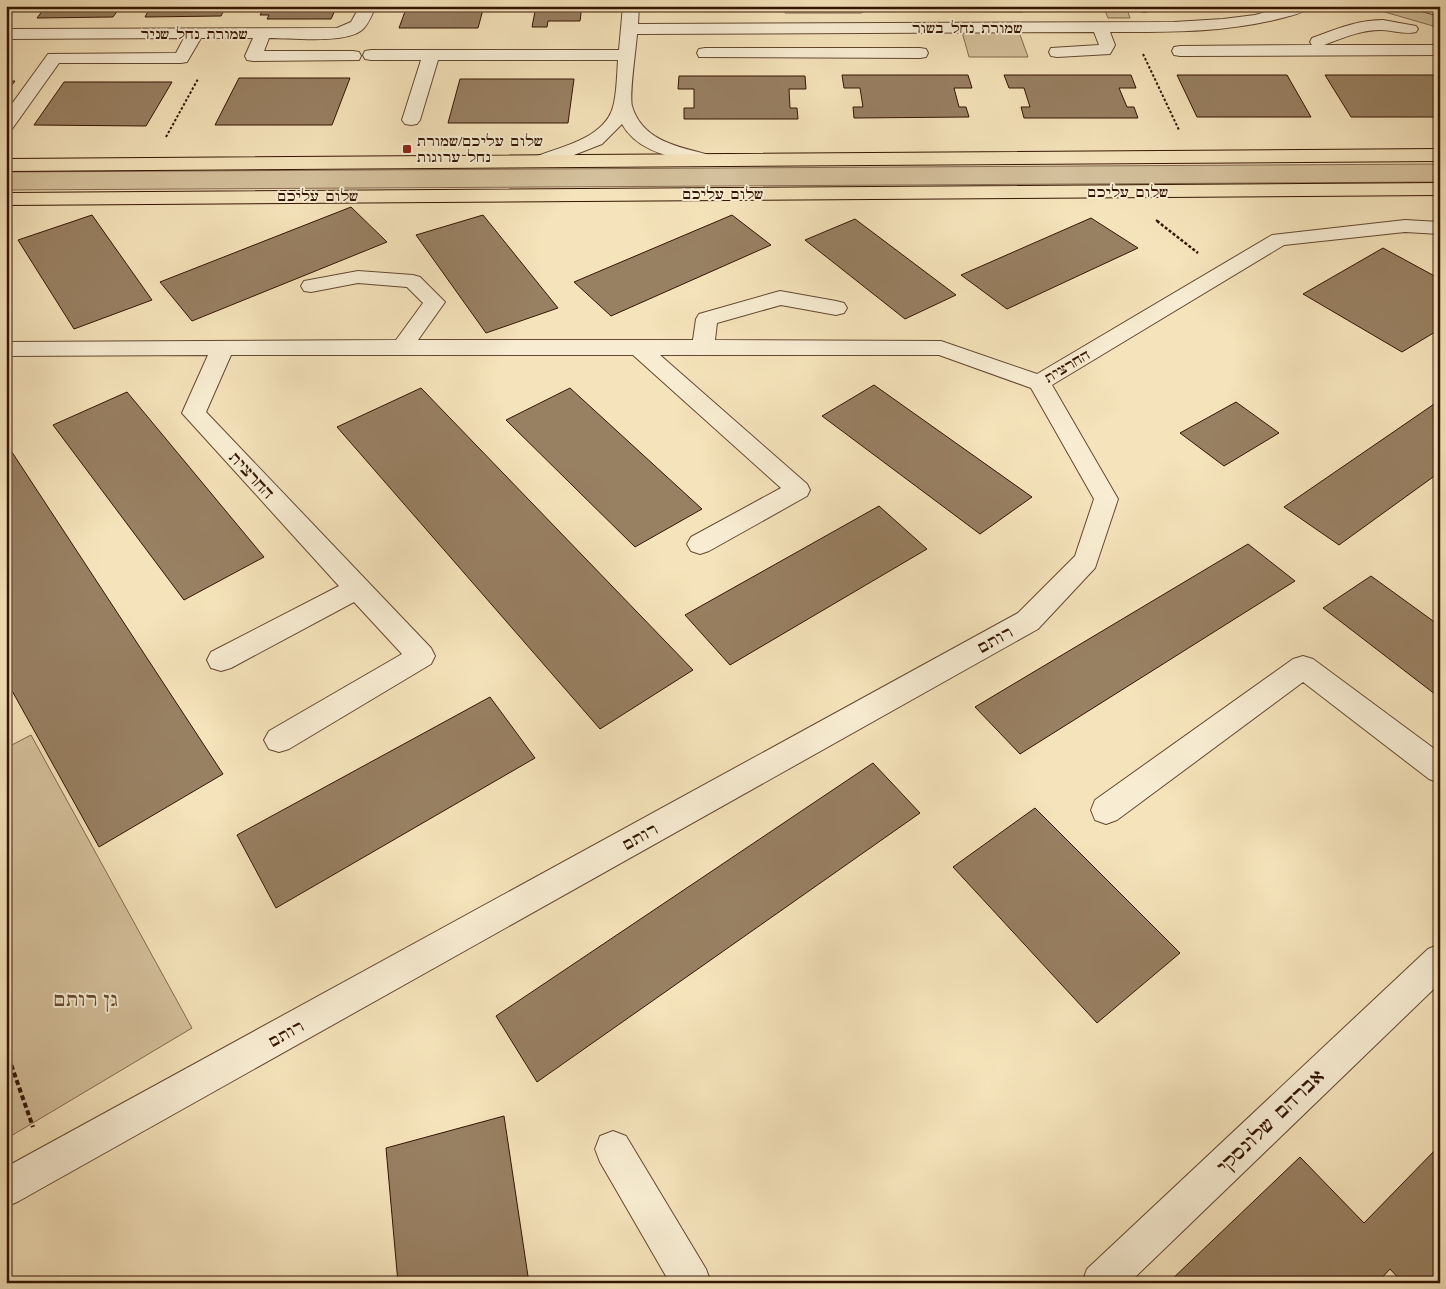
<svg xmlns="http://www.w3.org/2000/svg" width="1446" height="1289" viewBox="0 0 1446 1289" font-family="Cardo,'Frank Ruhl Libre',serif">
  <rect width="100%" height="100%" fill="#f5e3bb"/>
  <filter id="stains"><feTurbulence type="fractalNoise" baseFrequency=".004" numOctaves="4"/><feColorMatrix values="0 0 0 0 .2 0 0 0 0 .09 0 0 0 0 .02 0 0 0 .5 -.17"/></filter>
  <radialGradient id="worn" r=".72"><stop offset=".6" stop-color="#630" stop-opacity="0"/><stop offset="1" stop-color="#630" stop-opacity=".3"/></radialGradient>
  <path fill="#d4c09c" stroke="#846a4f" d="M785,6H875L861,13H785Z
    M1103,6H1126L1130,18H1108Z
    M1364,6H1403L1440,16V28Z
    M962,32H1019L1028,57H969Z
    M1440,164V182L6,190V172Z
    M31,735L192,1028L6,1139V748Z"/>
  <path fill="#988062" stroke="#341502" d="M46,6H121L113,17L37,18Z
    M151,6H226L221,16L145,17Z
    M265,6H337L331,19H267L269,15H260Z
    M407,6H484L478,28H399Z
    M536,6H582L580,21H548L547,27H532Z
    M923,6H1021L1023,12L924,11Z
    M842,75H968L972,88H954L959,107H966L969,117L854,118L853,107H863L860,88H844Z
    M1004,75H1131L1136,88H1119L1127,107H1134L1138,118H1024L1021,107H1030L1024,88H1009Z
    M1177,75H1287L1311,117H1197Z
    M1325,75H1434L1440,84V117H1351Z
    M679,76H805L806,89H789L790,108H797L798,119H684V108H694V89H678Z
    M239,78H350L332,125H215Z
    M460,79H574L568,123H448Z
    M6,81H15L6,93Z
    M64,82H172L146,126L34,125Z
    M351,207L387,242L192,321L160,282Z
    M92,215L152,300L74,329L18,240Z
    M483,215L558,308L486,333L416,235Z
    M732,215L771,245L611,316L574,282Z
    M1091,218L1138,248L1007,309L961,275Z
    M855,219L956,295L905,319L805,240Z
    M1383,248L1440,279V329L1402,352L1303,294Z
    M874,385L1032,497L980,534L822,416Z
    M421,388L693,670L600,729L337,427Z
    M570,388L702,509L635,547L506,420Z
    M127,392L264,557L184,600L53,425Z
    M1440,400V472L1339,545L1284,507Z
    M1236,402L1279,433L1224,466L1180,433Z
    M6,443L223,774L99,847L6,680Z
    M879,506L927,549L730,665L685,615Z
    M1248,544L1295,581L1020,754L975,707Z
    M1371,576L1440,626V698L1323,608Z
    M490,697L535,758L276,908L237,835Z
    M873,763L920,813L537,1082L496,1016Z
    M1035,808L1180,953L1097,1023L953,867Z
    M504,1116L529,1283H398L386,1148Z
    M1440,1145V1283H1403L1390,1269L1377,1283H1168L1300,1157L1364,1223Z"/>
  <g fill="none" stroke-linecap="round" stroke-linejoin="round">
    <g stroke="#644830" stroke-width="2">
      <path id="minor" d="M360,6H376C372,14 369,24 362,30C345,44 292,38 269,38L264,51H353L359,52L361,56L359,60L253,61L247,60L245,56L253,38H201L187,62L181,63H59L12,129L6,130V112L48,54L176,53L184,38L6,39V29L337,28L351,22Z
        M623,6H639L638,24L1174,22L1223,19L1255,15L1286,6H1310C1305,13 1293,15 1286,17C1228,33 1169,32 1110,32L1115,45L1110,54L1057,57L1051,56L1049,52L1051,48L1099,45L1094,32L637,34C636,49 629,95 632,106C642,141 679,147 710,155L712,159L710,163L703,165C674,157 638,153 622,124L602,144L551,164L544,166L537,164L535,160L537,156C564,146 608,137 614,103C617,89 617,74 618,60H438L420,120L417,124L411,125L405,124L402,120L421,60H371L365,59L363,55L365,51L371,50H619Z
        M1159,6L1157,9L1144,12L1138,10L1136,7Z
        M1412,6H1440V16L1414,9Z
        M1383,20L1416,26L1418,29L1416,32C1405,35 1392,30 1381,30C1360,30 1343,38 1324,45H1440V55L1180,56L1174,55L1172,51L1174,47L1180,46L1312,45L1310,42L1312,38C1336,29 1358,20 1383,20Z
        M705,48H920L926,49L928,53L926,57L920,58L699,57L697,53L699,49Z
        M1405,220L1440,222V234L1405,232L1284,245L1052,385L1118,499L1095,568L1038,629L19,1201L6,1207V1167L1018,613L1075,556L1094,499L1031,388L939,355H660L807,484L810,490L807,496L709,551L700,554L691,551L687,544L691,537L781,488L633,355H231L206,412L431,648L435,656L431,664L289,749L279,752L269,749L264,740L269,731L402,654L354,602L231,668L221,671L211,668L207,660L211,652L339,586L182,413L208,355L6,356V342L396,340L423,303L407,287L358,283L311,292L304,291L301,286L304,281L358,271L413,275L420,277L445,302L418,340H693L696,319L699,314L780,291L836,301L844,303L847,308L844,313L836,315L781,305L717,323L715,340L941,341L1037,374L1272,235Z
        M1303,656L1313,659L1440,753V783L1429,779L1303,682L1117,820L1106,824L1095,820L1091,810L1095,800L1293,659Z
        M1440,944V983L1129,1283H1082L1087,1269L1428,949Z
        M613,1131L626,1136L706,1269L711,1283H670L600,1162L595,1149L600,1136Z"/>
    </g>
    <g stroke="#341502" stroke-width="2">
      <path id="major" d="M1440,149V161L6,171V159Z
        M1440,183V195L6,205V193Z"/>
    </g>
    <path stroke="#341502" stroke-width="2" stroke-dasharray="2.5 2" stroke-linecap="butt" d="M1143,54L1179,130
      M166,137L198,79
      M1156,220L1159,222"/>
    <path stroke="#341502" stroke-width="2.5" stroke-dasharray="3 2" stroke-linecap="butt" d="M1157,221L1198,253"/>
    <path stroke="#341502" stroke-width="4" stroke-dasharray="5 3" stroke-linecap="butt" d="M6,1050L33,1127"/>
    <use href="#minor" fill="#f8edd3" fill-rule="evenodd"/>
    <use href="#major" fill="#f5e3bb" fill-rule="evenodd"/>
  </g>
  <rect fill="#8f2418" stroke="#f8edd3" stroke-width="2" x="402" y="144" width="10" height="10" rx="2.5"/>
  <g text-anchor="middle" stroke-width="4" stroke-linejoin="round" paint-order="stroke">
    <g font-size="14" fill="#341502" stroke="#f8edd3">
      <text x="967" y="33">שמורת נחל בשור</text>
      <text x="194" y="39">שמורת נחל שניר</text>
      <text x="1128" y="197">שלום עליכם</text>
      <text x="723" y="199">שלום עליכם</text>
      <text x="318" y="201">שלום עליכם</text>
      <text transform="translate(1067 366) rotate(-31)" y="5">החרצית</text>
    </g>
    <g font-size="14" fill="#341502" stroke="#f8edd3" text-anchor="start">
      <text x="417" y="146">שלום עליכם/שמורת<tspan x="417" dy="16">נחל ערוגות</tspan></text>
    </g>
    <g font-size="16" fill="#341502" stroke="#f8edd3">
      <text transform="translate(252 475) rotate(47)" y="6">החרצית</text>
      <text transform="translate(995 639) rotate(-29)" y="6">רותם</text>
      <text transform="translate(640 836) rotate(-29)" y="6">רותם</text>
      <text transform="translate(286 1033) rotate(-29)" y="6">רותם</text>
    </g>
    <g font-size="19" font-style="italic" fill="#644830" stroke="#f8edd3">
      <text x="86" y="1006">גן רותם</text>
    </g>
    <g font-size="19" fill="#341502" stroke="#f8edd3">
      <text transform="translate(1270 1121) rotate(-44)" y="7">אברהם שלונסקי</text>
    </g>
  </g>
  <rect width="1446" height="1289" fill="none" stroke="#f5e3bb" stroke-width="25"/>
  <rect x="8" y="8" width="1431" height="1274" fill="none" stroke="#341502" stroke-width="2.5"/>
  <rect x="12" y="12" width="1421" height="1264" fill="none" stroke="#341502"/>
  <rect width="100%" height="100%" filter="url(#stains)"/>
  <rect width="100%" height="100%" fill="url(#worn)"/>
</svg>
